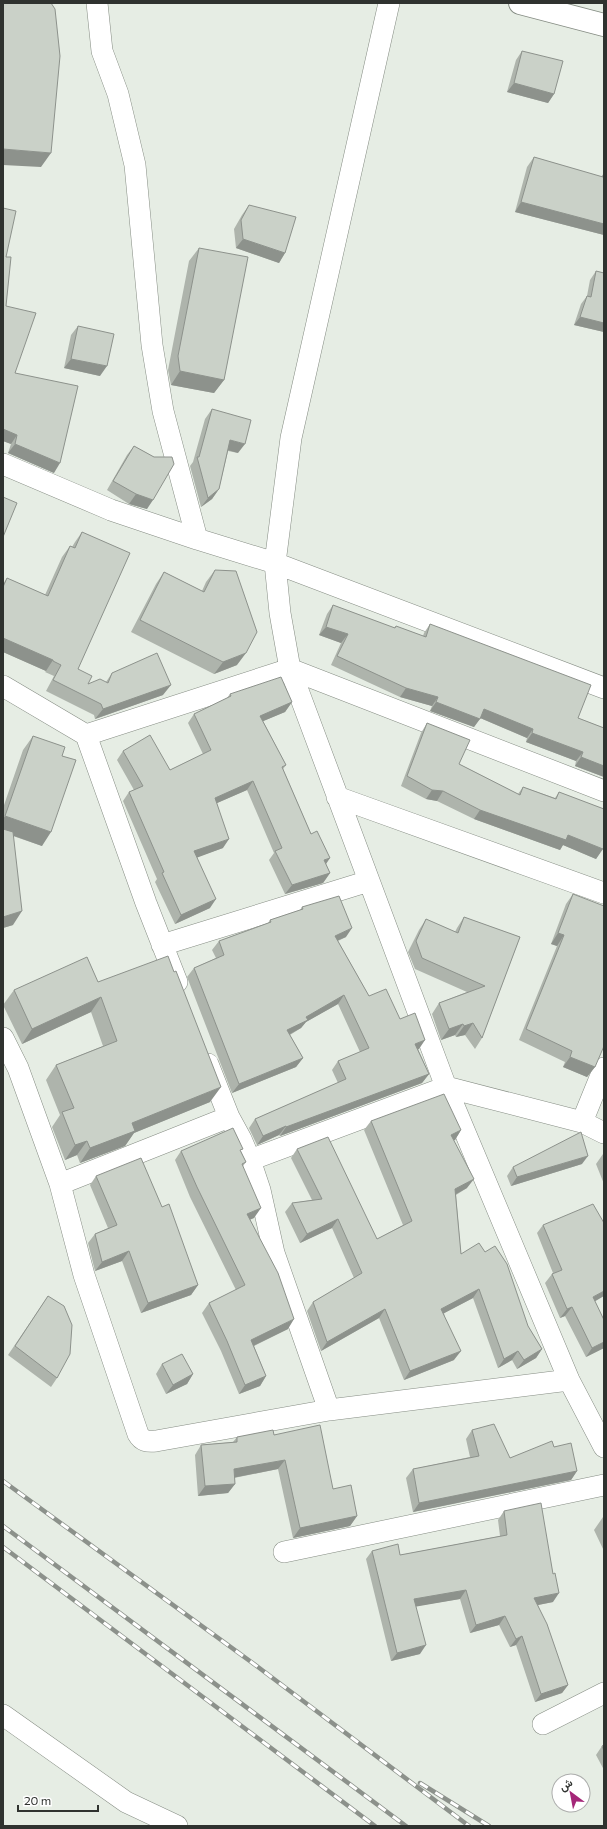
<svg xmlns="http://www.w3.org/2000/svg" width="607" height="1829" viewBox="0 0 607 1829" font-family="Commissioner,Vazirmatn,sans-serif">
  <rect width="100%" height="100%" fill="#e6ede4"/>
  <g fill="none" stroke-linecap="round" stroke-linejoin="round">
    <g stroke="#868d84" stroke-width="22">
      <path id="street" d="M97,3L102,51L118,94L135,165L152,345L163,411L197,539L275,563L604,688
        M389,3L291,438L275,563L280,613L290,669L446,1087L569,1380L604,1447
        M3,464L111,510L197,539
        M3,686L86,735
        M337,797L604,893
        M162,945L369,881
        M177,982L146,903L86,735L290,669L604,791
        M3,1038L18,1068L60,1184L84,1275L138,1434C142,1441 147,1442 156,1441L329,1410L569,1380
        M208,1064L229,1117L241,1139L250,1160L260,1190L274,1253L329,1410
        M582,1122L604,1068
        M250,1160L446,1087L582,1122L604,1133
        M60,1184L229,1117
        M284,1552L604,1485
        M3,1715L126,1802L177,1826
        M543,1724L604,1693"/>
    </g>
    <g stroke="#868d84" stroke-width="24">
      <path id="highway" d="M520,3L604,25"/>
    </g>
    <use href="#street" stroke="#fff" stroke-width="21"/>
    <use href="#highway" stroke="#fff" stroke-width="22"/>
    <g stroke="#8c918b" stroke-width="4.5">
      <path id="rail" d="M3,1481L258,1667L469,1826
        M3,1526L406,1826
        M3,1547L375,1826
        M420,1783L489,1826"/>
    </g>
    <use href="#rail" stroke="#fff" stroke-width="3" stroke-dasharray="9" stroke-linecap="butt"/>
  </g>
  <path fill="#aeb4ac" d="M522,51L554,94L548,103L507,92L516,60Z
    M534,157L601,177L604,173V235L515,212L527,167Z
    M249,205L285,253L279,263L236,248L234,229L242,215Z
    M199,248L224,380L214,393L171,385L168,370L189,261Z
    M6,257V306L15,373L54,473L8,453L11,444L3,441Z
    M596,271L604,332L574,325L581,304L587,296L590,280Z
    M78,326L100,376L64,368L71,335Z
    M212,409L238,453L228,451L219,489L212,499L201,507L190,466L193,462L205,419Z
    M134,446L154,457L147,509L129,504L107,490L127,455Z
    M82,532L78,669L88,684L106,682L112,673L163,695L95,719L94,715L46,691L54,676L45,672L46,671L3,652V584L7,578L45,595L62,557L70,546L72,547L75,542Z
    M215,570L237,665L214,674L131,632L156,584L164,572L202,591L206,582Z
    M333,605L394,628L396,626L423,636L424,633L430,624L578,718L604,728V777L575,766L576,761L526,742L527,738L480,718L474,727L430,711L432,706L400,697L331,665L341,643L319,635L327,614Z
    M230,694L292,702L285,712L263,721L286,765L283,769L311,834L326,864L330,873L323,883L285,894L269,860L274,853L247,790L217,803L223,848L197,857L210,908L175,924L155,882L157,879L123,801L129,792L134,790L117,760L123,751L170,770L203,754L188,723L194,714L227,698Z
    M427,723L459,764L518,794L523,787L555,798L559,792L603,809L604,806V846L596,859L563,845L560,850L474,819L437,801L426,799L401,786L421,733Z
    M33,736L62,756L42,846L13,836V925L3,928V808L23,750Z
    M573,894L595,1067L587,1077L563,1067L565,1062L519,1040L557,946L551,944L566,904Z
    M302,907L346,937L338,941L369,996L400,1019L419,1049H418L429,1074L422,1083L280,1136L279,1135L257,1145L249,1128L255,1119L338,1083L332,1070L338,1061L360,1052L338,1004L306,1022L301,1028L290,1035L303,1058L296,1067L232,1093L187,977L194,968L216,958L212,950L219,941L268,923L270,920L300,910Z
    M464,917L520,937L482,1038L475,1049L465,1035L456,1037L455,1035L441,1040L432,1014L439,1003L467,992L415,969L408,952L419,930L426,919L455,932L457,928Z
    M98,982L210,1102L134,1133L125,1146L80,1163L77,1155L65,1160L52,1127L60,1115L46,1080L56,1065L103,1046L91,1012L22,1044L3,1005L14,990Z
    M371,1121L461,1130L455,1140H453L467,1188L456,1195L461,1254L528,1326L542,1349L536,1358L517,1369L512,1360L498,1368L473,1298L444,1313L454,1360L404,1380L379,1318L321,1351L307,1311L313,1302L354,1278L332,1228L300,1243L285,1212L292,1203L312,1200L291,1158L297,1149L377,1239L403,1225L364,1130Z
    M181,1151H241L246,1162L243,1166L254,1218L250,1219L288,1329L254,1346L266,1376L260,1386L239,1394L221,1351L202,1313L209,1303L236,1290L190,1197L175,1160Z
    M604,1153V1184L596,1164L603,1154Z
    M582,1164L511,1186L507,1176L513,1167Z
    M96,1176L162,1207L198,1285L191,1295L141,1313L122,1261L95,1271L88,1243L95,1234L108,1228L90,1185Z
    M543,1225L595,1302L604,1320V1348L586,1357L565,1316L560,1318L545,1283L552,1274L553,1273L537,1233Z
    M48,1296L57,1378L51,1387L8,1355Z
    M162,1364L193,1374L187,1384L166,1394L156,1374Z
    M472,1430L510,1458L554,1447L577,1471L571,1480L413,1512L406,1478L413,1469L470,1457L466,1439Z
    M274,1435L333,1489L357,1516L350,1526L293,1538L278,1469L234,1478L235,1484L228,1493L198,1496L195,1455L201,1445L233,1442L237,1437Z
    M504,1511L553,1602L538,1605L568,1685L562,1693L535,1702L516,1645L510,1647L499,1625L470,1633L460,1599L416,1606L420,1654L391,1661L366,1559L372,1551L400,1555L500,1536L498,1520Z
    M603,1517H604V1551L594,1530Z
    M604,1745V1770L596,1755L602,1746Z"/>
  <path fill="#8d928c" d="M514,83L554,94L548,103L507,92Z
    M3,149L51,153L41,167L3,165Z
    M521,202L604,224V235L515,212Z
    M243,239L285,253L279,263L236,248Z
    M580,317L604,323V332L574,325Z
    M71,359L107,366L100,376L64,368Z
    M180,371L224,380L214,393L171,385Z
    M3,429L17,435L11,444L3,441Z
    M230,440L245,444L238,453L224,449Z
    M15,444L60,463L54,473L8,453Z
    M219,489L212,499L201,507L208,498Z
    M136,494L153,500L147,509L129,504Z
    M326,627L348,634L341,643L319,635Z
    M3,638L53,660L46,671L3,652Z
    M246,653L237,665L214,674L223,662Z
    M171,685L163,695L95,719L103,709Z
    M406,688L438,697L432,706L400,697Z
    M292,702L285,712L254,725L260,716Z
    M436,702L480,719L474,727L430,711Z
    M484,709L533,729L527,738L478,717Z
    M532,733L583,752L576,761L526,742Z
    M581,757L604,766V777L575,766Z
    M253,781L247,790L208,807L215,798Z
    M432,790L443,791L437,801L426,799Z
    M480,810L568,835L603,849L596,859L563,845L560,850L474,819Z
    M5,816L51,832L42,846L3,832V819Z
    M229,839L223,848L188,861L194,851Z
    M330,858L324,867V860Z
    M330,873L323,883L285,894L292,885Z
    M216,899L210,908L175,924L181,915Z
    M22,911L13,925L3,928V917Z
    M352,928L346,937L329,944L335,936Z
    M558,933L564,935L557,946L551,944Z
    M344,995L338,1004L306,1022L301,1028L281,1039L287,1030L306,1017Z
    M101,997L91,1012L22,1044L32,1029Z
    M473,1023L465,1035L456,1037L464,1026Z
    M463,1024L455,1035L441,1040L449,1029Z
    M425,1040L419,1049L409,1053L415,1044Z
    M570,1057L595,1067L587,1077L563,1067Z
    M303,1058L296,1067L232,1093L239,1084Z
    M429,1074L422,1083L280,1136L286,1127Z
    M221,1087L210,1102L134,1133L125,1146L80,1163L90,1148L132,1123Z
    M286,1126L279,1135L257,1145L263,1136Z
    M461,1130L455,1140L445,1144L451,1135Z
    M87,1141L77,1155L65,1160L75,1145Z
    M588,1156L582,1164L511,1186L517,1177Z
    M474,1179L467,1188L449,1198L455,1189Z
    M261,1208L254,1218L240,1224L247,1214Z
    M338,1219L332,1228L300,1243L307,1234Z
    M129,1251L122,1261L95,1271L102,1262Z
    M198,1285L191,1295L141,1313L148,1303Z
    M479,1289L473,1298L435,1318L441,1309Z
    M604,1291V1296L587,1306L593,1297Z
    M572,1307L565,1316L560,1318L567,1309Z
    M385,1309L379,1318L321,1351L327,1342Z
    M294,1319L288,1329L245,1350L251,1340Z
    M604,1342V1348L586,1357L592,1348Z
    M542,1349L536,1358L517,1369L524,1360Z
    M461,1351L454,1360L404,1380L410,1371Z
    M518,1351L512,1360L498,1368L504,1359Z
    M193,1374L187,1384L166,1394L173,1385Z
    M266,1376L260,1386L239,1394L245,1385Z
    M285,1460L278,1469L227,1479L234,1469Z
    M577,1471L571,1480L413,1512L419,1503Z
    M235,1484L228,1493L198,1496L205,1486Z
    M357,1516L350,1526L293,1538L300,1528Z
    M466,1590L460,1599L408,1608L414,1599Z
    M559,1593L553,1602L528,1607L534,1598Z
    M505,1616L499,1625L470,1633L476,1625Z
    M522,1636L516,1645L510,1647L516,1639Z
    M426,1645L420,1654L391,1661L397,1653Z
    M568,1685L562,1693L535,1702L541,1694Z"/>
  <path fill="#cad1c8" stroke="#8d928c" d="M3,3H51L55,9L60,56L51,153L3,149Z
    M522,51L563,61L554,94L514,83Z
    M534,157L603,177L604,173V224L521,202Z
    M249,205L296,217L285,253L243,239L241,220Z
    M3,208L16,211L6,257H11L6,306L36,313L15,373L78,386L60,463L15,444L17,435L3,429Z
    M199,248L248,257L224,380L180,371L178,356Z
    M596,271L604,273V323L580,317L587,296L591,297Z
    M78,326L114,334L107,366L71,359Z
    M212,409L251,420L245,444L230,440L219,489L208,498L197,457H199Z
    M134,446L154,457H172L174,464L153,500L136,494L113,481Z
    M3,497L17,503L3,537Z
    M82,532L130,553L78,669L92,676L88,684L100,679L108,683L112,673L157,653L171,685L103,709L101,704L53,680L61,665L53,661V660L3,638V587L7,578L48,596L70,546L75,548Z
    M215,570L236,571L257,632L246,653L223,662L140,620L164,572L204,592Z
    M333,605L395,628L396,626L426,637L430,624L591,685L578,718L604,728V766L581,757L583,752L532,733L533,729L484,709L480,719L436,702L438,697L406,688L337,656L348,634L326,627Z
    M281,677L292,702L260,716L286,765L282,767L311,834L317,831L330,858L324,860L330,873L292,885L275,851L282,848L253,781L215,798L229,839L194,851L216,899L181,915L162,873L164,872L129,792L143,786L123,751L150,735L170,770L211,750L194,714L231,696L230,694Z
    M427,723L470,740L459,764L520,795L523,787L556,799L559,792L604,809V846L603,849L568,835L566,840L480,810L443,791L432,790L407,776Z
    M33,736L65,747L62,756L76,760L51,832L5,816Z
    M3,829L13,832L22,911L3,917Z
    M573,894L604,906V1046L595,1067L570,1057L572,1051L526,1029L564,935L558,933Z
    M339,896L352,928L335,936L369,996L386,989L400,1019L415,1013L425,1040L415,1044L429,1074L286,1127V1126L263,1136L255,1119L346,1079L338,1061L369,1048L344,995L306,1017L308,1020L287,1030L303,1058L239,1084L194,968L224,955L219,941L271,922L270,920L303,909L302,907Z
    M464,917L520,937L482,1038L473,1023L464,1026L463,1024L449,1029L439,1003L485,986L422,958L416,941L426,919L458,933Z
    M168,956L174,972L176,971L221,1087L132,1123L135,1131L90,1148L87,1141L75,1145L62,1112L74,1108L56,1065L117,1041L101,997L32,1029L14,990L87,957L98,982Z
    M444,1094L461,1130L451,1135L474,1179L455,1189L461,1254L479,1243L485,1252L495,1246L507,1264L528,1326L542,1349L524,1360L518,1351L504,1359L479,1289L441,1309L461,1351L410,1371L385,1309L327,1342L313,1302L362,1273L338,1219L307,1234L292,1203L322,1199L297,1149L328,1137L377,1239L412,1221L371,1121Z
    M233,1128L243,1149L240,1150L246,1162L242,1164L261,1208L247,1214L278,1273L294,1319L251,1340L266,1376L245,1385L227,1341L209,1303L245,1285L197,1187L181,1151Z
    M581,1132L588,1156L517,1177L513,1167Z
    M141,1158L162,1207L169,1204L198,1285L148,1303L129,1251L102,1262L95,1234L117,1225L96,1176Z
    M593,1204L604,1223V1291L593,1297L604,1320V1342L592,1348L572,1307L567,1309L552,1274L562,1270L543,1225Z
    M48,1296L64,1306L72,1325L70,1354L57,1378L15,1346Z
    M182,1354L193,1374L173,1385L162,1364Z
    M494,1424L510,1458L552,1441L554,1447L571,1443L577,1471L419,1503L413,1469L479,1456L472,1430Z
    M320,1425L333,1489L351,1485L357,1516L300,1528L285,1460L234,1469L235,1484L205,1486L201,1445L237,1442V1437L273,1430L274,1435Z
    M541,1503L553,1574L555,1573L559,1593L534,1598L547,1624L568,1685L541,1694L522,1636L516,1639L505,1616L476,1625L466,1590L414,1599L426,1645L397,1653L372,1551L398,1544L400,1555L507,1535L504,1511Z
    M604,1745V1751L602,1746Z"/>
  <rect width="607" height="1829" fill="none" stroke="#2f322f" stroke-width="8"/>
  <g transform="translate(571 1793) rotate(328)"><circle r="19" fill="#ffffff" stroke="#acadac"/>
  <path d="M0-3L7 15L0 10L-7 15Z" fill="#a52779"/>
  <text y="-6" font-size="11" font-weight="bold" text-anchor="middle" fill="#2f322f">ش</text>
  </g>
  <path d="M18 1805v6h80v-6" fill="none" stroke="#2f322f" stroke-width="2"/>
  <text x="24" y="1805" font-size="12" fill="#2f322f" stroke="#ffffff" stroke-width="3" paint-order="stroke">20 m</text>
</svg>
